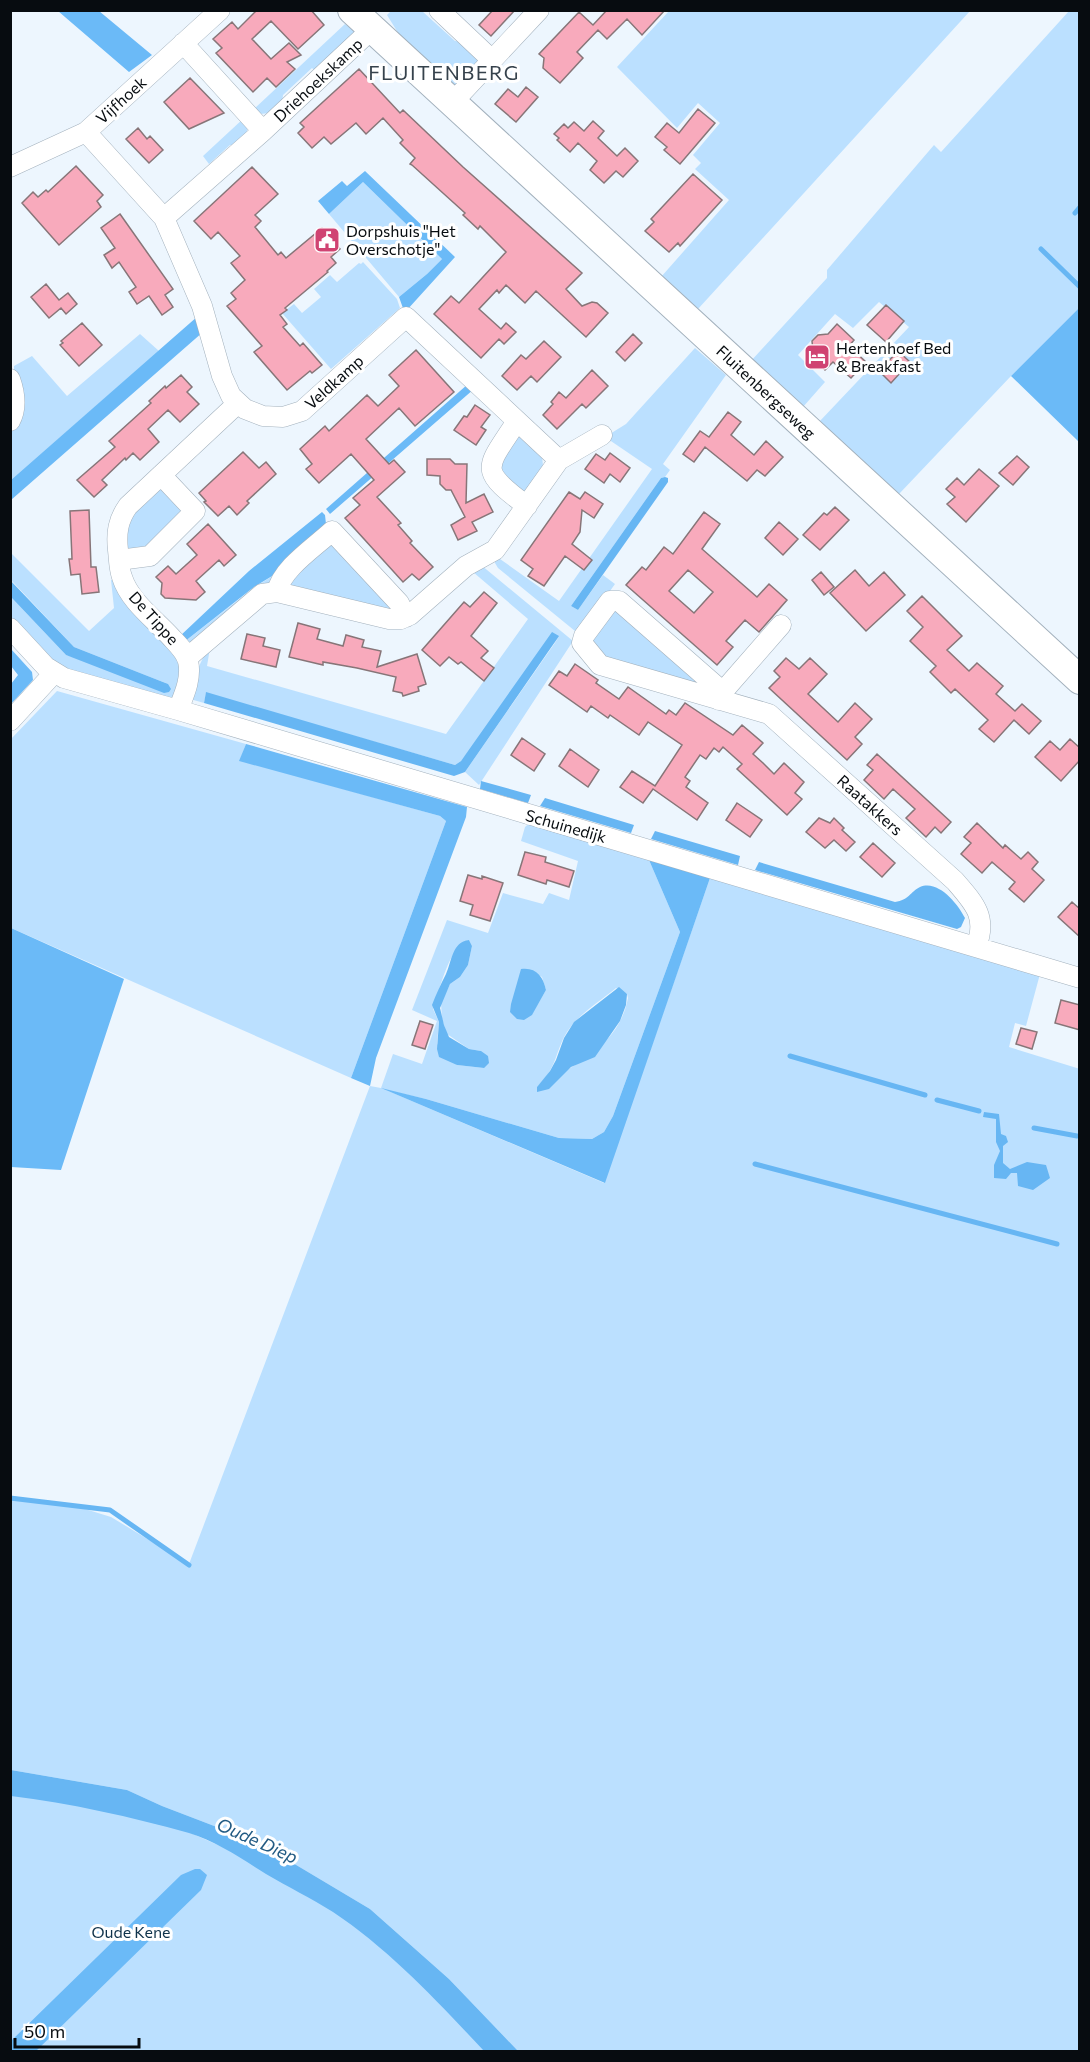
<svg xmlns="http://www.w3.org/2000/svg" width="1090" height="2062" viewBox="0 0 1090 2062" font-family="Commissioner,sans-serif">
  <rect width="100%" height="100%" fill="#edf6fe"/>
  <path fill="#bbe0ff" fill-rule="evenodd" d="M391,11H422L455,41L464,42L480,60L456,89L400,36L387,15Z
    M669,11H970L698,309L661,277L729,200L695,169L701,163L693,155L720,123L698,103L677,128L617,67Z
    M1069,11H1079V308L1011,376L899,494L819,422L909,327L879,302L853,328L835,314L798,355L825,382L803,407L751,361L827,278V270L934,145L941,152ZM897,351L910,362L891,382L879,371Z
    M345,24L356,33L316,72L312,68L283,95L282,103C272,110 265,119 253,110Z
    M244,118C250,133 247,134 236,145H230L209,164L203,156Z
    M363,182L442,259L427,274L399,297L329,214Z
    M363,262L397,299L400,308L331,369L282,313L294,304L302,313L321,297L314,289L330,275L337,282L359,263L361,264Z
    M140,334L159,351L11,480V431L14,427V366L32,356L67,396Z
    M695,348L726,375L663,464L670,470L665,477L661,478L571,606L578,610L603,575L615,584L582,630L575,631L498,568L495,563V559L499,555L500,559L559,601L652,469L605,437L626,424Z
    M517,432L542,456L543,466L527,495L502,482L498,458Z
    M160,488L182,511L147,550L135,553L126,549L127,519Z
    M329,541L392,607L391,610L289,588L285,581Z
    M10,552L89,631L114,608L111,580L118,579C133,598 179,646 182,668C183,675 177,693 171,698L57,669L11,620V597L66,655L168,684L74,647L11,580Z
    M481,565L573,641L479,785L465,772L559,637L461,761L455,765L206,693L204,703L190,699C195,680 197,663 210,648L207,666L446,734L528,619L473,572Z
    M282,570L273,584L194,644L184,642L255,587Z
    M613,609L705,686L595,654L590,634Z
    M57,691L246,744L240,760L440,816L446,821L351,1078L11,928V739Z
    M532,821L649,860L680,932L613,1116L604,1132L592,1139L559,1138L426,1099L386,1090L604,1183L710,878L1040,974L1026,1026L1015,1023L1009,1047L1080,1069L1079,2051H518L449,1979L370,1909L261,1844L162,1806L127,1790L11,1770V1496L72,1505L111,1517L189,1564L370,1086L381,1088L393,1054L422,1064L437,1021L412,1010L447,920L488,933L503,893L543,904L549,893L569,900L578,861L521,841L525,827ZM469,940L472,946L468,965L460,977L450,984L441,1003L442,1019L447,1034L469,1049L481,1051L484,1068L457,1065L437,1044L439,1022L433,1009C439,992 450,943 469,940ZM527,969L542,977L546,990L532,1014L527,1017ZM616,988L627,994L628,998C619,1046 575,1065 537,1087C556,1068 554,1058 564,1037C575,1016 598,1003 616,988Z
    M10,1783L118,1801L354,1905L511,2051H11Z"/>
  <path fill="#6bbaf7" d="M58,11H99L152,55L129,72Z
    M365,171L455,257L407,310L404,311L399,297L427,274L442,259L363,182L329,214L318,201L342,181L347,186Z
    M1079,308L1080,440L1078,441L1011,376Z
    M198,316L203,332L11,500V480Z
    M468,384L474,389L330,514L326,509Z
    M322,512L325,515L326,524L282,570L254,587L184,642L179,637L249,571Z
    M11,649L32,672L33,680L11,704V684L18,675L11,666Z
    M246,744L467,807L466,817L376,1058L370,1086L351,1078L446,821L440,816L239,761Z
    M649,860L710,878L605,1183L381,1088L426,1099L559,1138L592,1139L604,1132L613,1116L680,932Z
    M11,928L124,979L61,1170L11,1167Z
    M195,1869H200L207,1875L201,1890L36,2051H11V2041L181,1875Z"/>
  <path fill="#67b6f3" d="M665,477L668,478V482L578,610L571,606L661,478Z
    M10,580L74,647L168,684L171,689L169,692L164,693L66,655L11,597Z
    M552,632L559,636L465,772L454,776L204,703L206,692L455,765L461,761Z
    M481,781L531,795L528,803L480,789Z
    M545,798L634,825L631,833L540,806Z
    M655,831L740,856L738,865L651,839Z
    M759,862L895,902C909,900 910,892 920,887C938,879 958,904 965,918L961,927L957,929L755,870Z
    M469,940L472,946L468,965L460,977L450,984L440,1008L444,1025L449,1037L469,1049L481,1051L488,1056L489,1063L484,1068L457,1065L439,1057L437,1049L439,1022L432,1005C436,994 441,984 446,974C452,961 452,942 469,940Z
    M521,969C536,967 543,976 546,990L532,1015L524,1020L517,1019L510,1012L511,1004Z
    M619,987L627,994L626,1005L620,1021L595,1057L571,1067L549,1089L537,1092V1087L550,1071L556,1060L564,1038L574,1022Z
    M984,1112L999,1114L1001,1134L1006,1136L1008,1142L1003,1146V1163L1010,1169L1027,1162L1046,1165L1050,1178L1033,1190L1018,1186L1017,1173H1011L1006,1179L994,1178V1165L1000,1151L996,1142V1119L983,1117Z
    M11,1770L127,1790L162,1806L261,1844L370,1909L449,1979L518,2051H484C438,2002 390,1950 333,1912C311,1898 288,1887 266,1874C242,1859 216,1841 189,1833C131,1817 70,1803 11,1796Z"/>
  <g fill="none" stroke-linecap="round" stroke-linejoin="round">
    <path stroke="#67b6f3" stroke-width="5" d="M1075,213L1080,207
      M1041,249L1080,287
      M790,1056L925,1095
      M937,1100L979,1111
      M1034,1128L1077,1136
      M755,1164L1057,1244
      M10,1498L110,1510L189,1565"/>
  </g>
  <path fill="#f8aabc" stroke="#877578" stroke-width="1.5" fill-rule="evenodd" d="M257,10H311L324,25L298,49L271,21L252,39L271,59L289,43L301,55L287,62L295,69L276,87L267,78L253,92L216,53L222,48L213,39L232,22L238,29Z
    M493,10H515L491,36L479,25Z
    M607,10H665L642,35L627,19L607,39L598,30L577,52L583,58L560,83L543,68L544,58L539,54L579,12L593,25Z
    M359,69L400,113L403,110L463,167L582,273L566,289L582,306L592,302L597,303L608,313L586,337L536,291L525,303L506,285L499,293L497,290L479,309L501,329L506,323L516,332L504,344L499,339L481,358L434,314L451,296L459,303L506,252L480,226L478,229L463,215L465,213L412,165L410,164L415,158L400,143L403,140L383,118L366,134L356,123L331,144L324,137L312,148L298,133L304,127L300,123Z
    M190,78L224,113L189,129L164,102Z
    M526,87L538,97L516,122L495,104L508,89L518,97Z
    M698,109L715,123L680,164L664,150L667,147L655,137L667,123L679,133Z
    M593,121L604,131L598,138L617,156L625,148L638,161L623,177L616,171L604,183L590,170L597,161L578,143L570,152L557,140L559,138L554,134L564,124L568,128L574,122L584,131Z
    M138,128L147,139L150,136L163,150L149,163L126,139Z
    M76,166L103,195L97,201L101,207L59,245L22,203L33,192L38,197L46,190L48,192Z
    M252,167L278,194L255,215L261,221L255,227L278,255L281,252L286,258L322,228L340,249L331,257L336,263L327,271L328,272L285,308L287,310L280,315L287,324L283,327L300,346L303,343L322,365L312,373L310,371L287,390L254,352L262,346L227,306L236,299L231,293L245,280L231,263L240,256L218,232L211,239L194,221Z
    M693,174L722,200L680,246L678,243L669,252L645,231L654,222L651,219Z
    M120,214L173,289L165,295L173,307L162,315L149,296L137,304L129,292L136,287L119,262L112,268L104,255L115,248L101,228Z
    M46,284L59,300L68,293L77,304L66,314L61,308L49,318L31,297Z
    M886,305L904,321L886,342L867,325Z
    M82,323L102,345L79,366L60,345L63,343L61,341Z
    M837,324L854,340L849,346L866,362L851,378L833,362L825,370L809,356L813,351L812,341L818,335L828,334Z
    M633,334L642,343L625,361L616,352Z
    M544,341L561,357L537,382L531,376L517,390L502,376L521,355L526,359Z
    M416,350L454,392L415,426L399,408L366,439L389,464L394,460L405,472L377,497L401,523L398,525L412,541L410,543L433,567L419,580L412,574L403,582L345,518L360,505L353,498L374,480L351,454L319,483L306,469L312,464L300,449L325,426L329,431L367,395L378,406L399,386L389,375Z
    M898,351L910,362L891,383L879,371Z
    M592,370L608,386L586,408L582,404L557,429L543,415L553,404L551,402L559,392L566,398Z
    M181,375L192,387L187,392L199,404L180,422L168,410L148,429L159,442L140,460L133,453L126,460L125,458L102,480L107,485L94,497L77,480L115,447L109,441L151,403L149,401L165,386L166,388Z
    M475,405L490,415L481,427L486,430L476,445L454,430L464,416L467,417Z
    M728,412L741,422L731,435L754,455L766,441L783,457L765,476L757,470L747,481L705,447L694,462L683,454L700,431L709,437Z
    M243,452L259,468L266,462L276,474L247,501L249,503L237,515L229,506L218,516L204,502L206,501L199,493Z
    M610,453L630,468L620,482L610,474L604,483L585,469L596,454L605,460Z
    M1017,456L1029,467L1013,485L999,473Z
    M427,459H450L455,464H467L466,503L484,494L493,512L472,522L477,531L458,540L451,525L465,517L451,490H446L440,484V476L427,475Z
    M979,469L999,486L966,522L947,504L955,497L946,489L957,478L964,485Z
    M569,492L580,499L585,492L603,504L594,518L582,510L580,532L572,544L592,560L584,570L565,556L544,586L528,576L533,569L521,560Z
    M835,507L849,520L820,550L803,535L824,513L827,515Z
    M89,510L91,567H96L99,592L82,594L80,574L71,575L69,559H72L70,511Z
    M704,512L720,524L702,549L757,597L769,584L787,600L759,632L745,620L726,641L733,647L717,665L626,585L642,567L646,570L664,547L673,554ZM688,570L713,592L694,613L669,591Z
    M779,522L798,539L783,555L765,538Z
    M208,524L236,555L224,566L219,560L196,581L205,592L196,600L165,598L161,594L162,583L156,577L168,566L176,574L197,555L187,544Z
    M855,570L869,586L884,572L905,595L866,631L830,593Z
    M821,572L834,587L824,595L812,580Z
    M484,592L497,603L471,636L488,651L481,658L494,668L484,681L461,662L458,664L449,657L440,666L422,650L464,602L470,607Z
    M922,596L962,636L947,650L969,671L977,663L1003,686L996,694L1015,711L1022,704L1041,721L1029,734L1014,720L994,742L979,729L988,720L955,689L951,693L930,672L936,666L910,641L923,627L907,611Z
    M298,623L320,629L317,639L343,646L346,635L364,640L362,647L381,651L377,667L417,654L426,684L418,687L419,691L403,696L402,693L393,691L396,677L357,668L323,662V665L289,657Z
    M247,634L265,638L263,646L280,650L276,667L241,659Z
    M786,658L799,669L810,658L827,674L808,694L838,722L855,703L872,719L855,737L862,744L847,760L769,688L780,677L774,671Z
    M575,664L598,680L596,683L619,699L628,687L666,714L669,710L676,715L685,703L733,735L742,725L763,743L753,754L763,763L774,774L784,763L804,782L795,793L802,799L787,815L737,769L742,764L723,747L719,752L714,748L706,759L700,755L685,777L690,781L686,787L708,803L697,820L653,789L643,803L620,787L632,771L655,786L682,745L648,722L639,735L610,715L608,718L591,706L587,712L549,685L559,671L567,676Z
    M522,738L545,754L534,771L511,755Z
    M1070,739L1080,748V760L1061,781L1035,757L1050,741L1060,750Z
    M570,749L599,770L588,787L559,766Z
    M877,754L951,822L941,833L935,827L926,837L906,818L915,809L893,789L884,799L864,780L873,770L867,765Z
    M737,803L762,820L750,837L726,820Z
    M819,818L830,823L834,818L844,828L842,830L855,842L846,851L834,840L825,848L806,832Z
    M977,823L1003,848L1005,845L1021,859L1028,852L1038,862L1032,869L1044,880L1024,902L1009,889L1015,882L992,862L982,873L961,854L971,843L964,837Z
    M873,843L895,863L882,877L860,857Z
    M525,852L546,857L545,862L574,871L569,887L547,880L546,884L518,875Z
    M468,875L482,879V876L503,883L490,921L470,915L473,905L460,901Z
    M1072,902L1080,909V937L1058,917Z
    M1061,1000L1080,1005V1030L1055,1023Z
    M420,1021L433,1025L425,1049L412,1045Z
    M1021,1028L1037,1032L1032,1049L1016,1044Z"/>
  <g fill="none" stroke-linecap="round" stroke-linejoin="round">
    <g stroke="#a3b1bd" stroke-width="21">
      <path id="street" d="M439,10L492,60
        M183,43L263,131
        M452,103L539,10
        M86,132L164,218L202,306L222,376L231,396L245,409L263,416L283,417L302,411L406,317L559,460
        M10,167L86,132L220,10
        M164,218L263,131L372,29
        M10,379C15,393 17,408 10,421
        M517,421C486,469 477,469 527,506
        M119,560L150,556L195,511L161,475
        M277,592C281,569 315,547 332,531L399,603L406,617
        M10,628L46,667L64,678L178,710L1080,978
        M187,658L262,594L277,592L389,619H401L410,615L466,566L495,550L559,460L602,435
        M717,691L726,688L781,625
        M719,700L715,685L619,601H610L584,636L582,643L600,665L769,714L955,881C974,903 988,917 976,947
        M178,710C184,695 192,678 188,661C185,650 176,643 169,635C153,618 129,600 122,577C119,569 119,559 118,550C116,533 118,520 128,506L238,403
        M10,721L54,673"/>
    </g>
    <g stroke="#a3b1bd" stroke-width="30">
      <path id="secondary" d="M352,10L1080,680"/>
    </g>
    <use href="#street" stroke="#fff" stroke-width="20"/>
    <use href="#secondary" stroke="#fff" stroke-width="28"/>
  </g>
  <defs>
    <g id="civic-square" transform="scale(1.35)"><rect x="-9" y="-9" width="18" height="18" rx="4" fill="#d04372" stroke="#fff"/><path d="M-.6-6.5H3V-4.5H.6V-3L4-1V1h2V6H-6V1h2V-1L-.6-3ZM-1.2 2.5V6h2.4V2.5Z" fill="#fff"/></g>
    <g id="hotel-square" transform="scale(1.35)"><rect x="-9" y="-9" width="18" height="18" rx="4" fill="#d04372" stroke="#fff"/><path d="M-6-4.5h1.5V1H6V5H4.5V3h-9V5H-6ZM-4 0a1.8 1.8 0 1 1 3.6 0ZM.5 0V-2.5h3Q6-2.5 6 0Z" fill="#fff"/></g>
  </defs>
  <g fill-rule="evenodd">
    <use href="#civic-square" x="327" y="240"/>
    <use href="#hotel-square" x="817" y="357"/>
  </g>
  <g text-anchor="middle" stroke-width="6" stroke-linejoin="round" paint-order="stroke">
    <g font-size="16" fill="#070c10" stroke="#fff">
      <text transform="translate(318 80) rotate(-43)" y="6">Driehoekskamp</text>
      <text transform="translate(121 100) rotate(-42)" y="6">Vijfhoek</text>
      <text transform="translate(334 382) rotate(-42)" y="6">Veldkamp</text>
      <text transform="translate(766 392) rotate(43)" y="6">Fluitenbergseweg</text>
      <text transform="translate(154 618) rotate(48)" y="6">De Tippe</text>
      <text transform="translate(870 805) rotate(42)" y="6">Raatakkers</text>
      <text transform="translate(566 826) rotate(16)" y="6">Schuinedijk</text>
    </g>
    <g font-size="16" fill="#070c10" stroke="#fff" text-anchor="start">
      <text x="346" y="237">Dorpshuis "Het<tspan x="346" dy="18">Overschotje"</tspan></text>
      <text x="836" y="354">Hertenhoef Bed<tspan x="836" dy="18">&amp; Breakfast</tspan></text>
    </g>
    <g font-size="16" fill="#10334b" stroke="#fff">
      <text x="131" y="1938">Oude Kene</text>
    </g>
    <g font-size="18" font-style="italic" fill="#225b84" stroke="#fff">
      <text transform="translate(257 1841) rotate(24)" y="6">Oude Diep</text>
    </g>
    <g font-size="20" letter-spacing="1.5" fill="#36424c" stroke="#fff">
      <text x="444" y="80">FLUITENBERG</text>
    </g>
  </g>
  <rect width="1090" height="2062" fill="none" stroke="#070c10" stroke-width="24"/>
  <path d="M15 2038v9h124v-9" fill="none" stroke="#070c10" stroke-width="3"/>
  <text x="24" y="2038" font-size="18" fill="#070c10" stroke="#ffffff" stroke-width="4.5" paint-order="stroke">50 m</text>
</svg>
